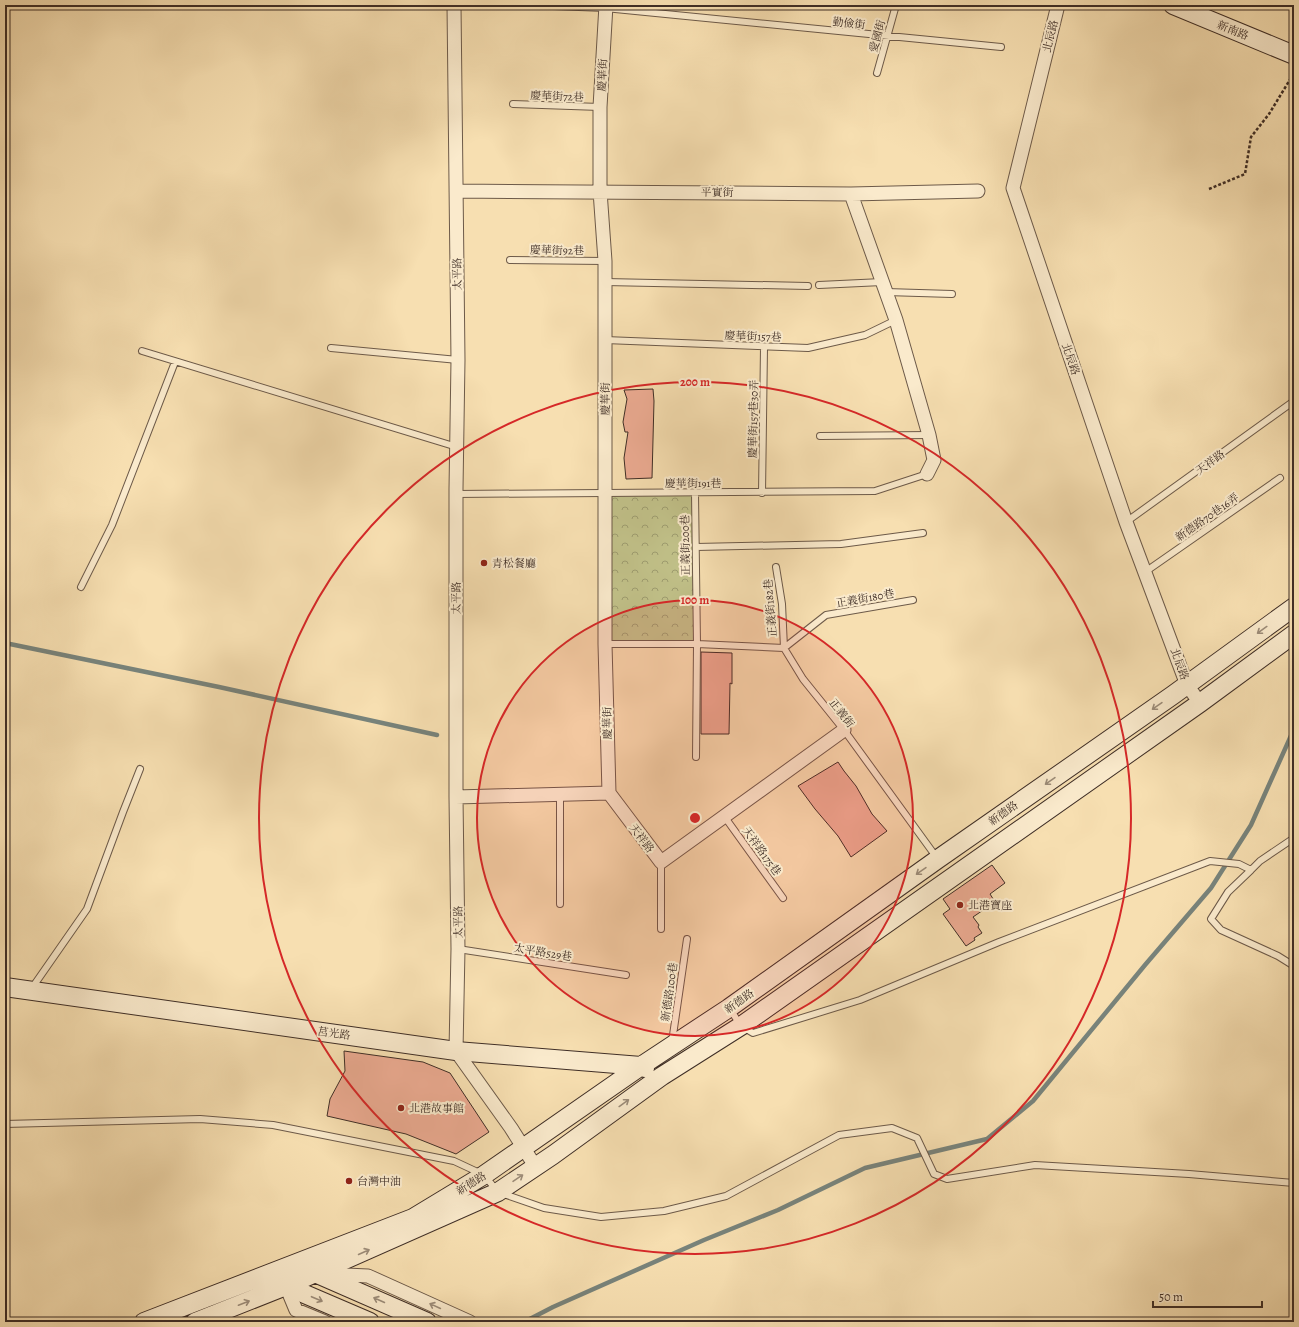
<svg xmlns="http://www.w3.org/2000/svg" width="1299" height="1327" viewBox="0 0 1299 1327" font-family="Alegreya,'Noto Serif TC',serif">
  <defs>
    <pattern id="forest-crowns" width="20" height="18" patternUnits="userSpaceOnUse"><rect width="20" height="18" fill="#c1c189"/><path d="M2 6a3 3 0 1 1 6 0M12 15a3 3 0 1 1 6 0" fill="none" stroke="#9e9d70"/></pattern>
  </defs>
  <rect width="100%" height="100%" fill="#f7dfb1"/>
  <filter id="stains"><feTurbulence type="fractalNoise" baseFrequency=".005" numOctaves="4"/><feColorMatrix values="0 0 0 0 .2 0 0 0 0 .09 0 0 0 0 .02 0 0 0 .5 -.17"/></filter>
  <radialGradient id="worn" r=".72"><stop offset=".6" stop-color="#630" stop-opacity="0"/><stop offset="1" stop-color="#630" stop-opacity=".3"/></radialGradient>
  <path fill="url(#forest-crowns)" stroke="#807858" d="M605,493H695L697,644H605Z"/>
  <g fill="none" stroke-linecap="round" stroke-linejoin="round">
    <path stroke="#78837b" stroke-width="4.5" d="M5,643L219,687L437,735
      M524,1322L553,1307L704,1240L778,1210L865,1168L987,1139L1033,1101L1145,965L1211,888L1251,825L1294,729"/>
  </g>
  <path fill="#ecab92" stroke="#3f2e26" d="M653,389L654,401L652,478L626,479L624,458L628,432H625L623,422L627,399L624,390Z
    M701,652L732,653V684L730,683L729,734H701Z
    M838,762L844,771L856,786L872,814L887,831L851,857L838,836L815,809L798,786Z
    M992,865L1005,883L990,894L995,902L973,917L979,925L978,927L982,933L974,938L975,940L966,946L943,914L950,909L943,899Z
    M344,1051L423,1062L450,1073L489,1132L456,1154L406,1134L327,1116L330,1099L345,1071Z"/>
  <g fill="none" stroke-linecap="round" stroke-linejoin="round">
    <g stroke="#6d5a49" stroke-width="8">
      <path id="lane" d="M527,5L605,8L1001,47
        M877,73L896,5
        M513,104L600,107
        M510,260L605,261
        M605,282L808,286
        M819,285L882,282
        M886,292L952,294
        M605,340L808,348L865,335L896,320
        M331,348L458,360
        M142,351L457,447
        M820,436L929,435
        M695,493L697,644L696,757
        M762,493L764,347
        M456,494L875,491L927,474
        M1126,522L1294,401
        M696,547L841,544L923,533
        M776,567L782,604L784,648L803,679L844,730L937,858
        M1145,572L1280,478
        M81,587L112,525L175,362
        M605,644H697L784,648
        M784,648L826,615L913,600
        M560,795V904
        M724,816L783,898
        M1294,838L1260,861L1251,870L1228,892L1211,919L1221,930L1278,956L1294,966
        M661,862V929
        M458,949L626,975
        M32,988L87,909L123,812L140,769
        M730,1009L741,1026L753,1033L860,1000L999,942L1210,861L1239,864L1251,870
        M672,1042L687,939
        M5,1124L200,1119L273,1125L454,1161L484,1175L498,1192L544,1208L601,1217L664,1211L726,1196L839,1135L892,1128L917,1138L934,1174L947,1179L1035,1165L1189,1174L1294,1183"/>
    </g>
    <g stroke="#6d5a49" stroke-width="15">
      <path id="street" d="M454,5L458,360L456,489V797L458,949L456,1051L511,1128L535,1166
        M606,5L600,107V191L605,261V644L609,793
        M1058,5L1013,188L1126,522L1187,685L1200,703
        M456,191L851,194L978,191
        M851,194L896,320L929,435L934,460L927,474
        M609,793L661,862L844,730
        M456,797L609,793
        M324,1274L368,1276L470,1322
        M286,1286L296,1310L325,1322"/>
    </g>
    <g stroke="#3f2e26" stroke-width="20">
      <path id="secondary" d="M1173,5L1294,55
        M5,987L456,1051L641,1066L645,1068
        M312,1268L315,1273L427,1322
        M290,1282L286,1286L370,1322
        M144,1322L413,1218L484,1175L641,1066L729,1008L938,859L1173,695L1294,607
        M195,1322L286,1286L498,1192L553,1155L662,1076L741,1026L1200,703L1294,634"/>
    </g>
    <path stroke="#3f2e26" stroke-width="2.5" stroke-dasharray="3 2" stroke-linecap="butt" d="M1209,189L1245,174L1251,137L1269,114L1294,73"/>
    <use href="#lane" stroke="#faeacc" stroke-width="6"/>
    <use href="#street" stroke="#faeacc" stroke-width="13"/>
    <use href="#secondary" stroke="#faeacc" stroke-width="18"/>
  </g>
  <defs><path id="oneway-shaft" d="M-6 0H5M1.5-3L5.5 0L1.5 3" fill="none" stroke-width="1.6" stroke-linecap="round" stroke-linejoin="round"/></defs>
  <g stroke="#9c8c79">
    <use href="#oneway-shaft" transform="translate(1262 630) rotate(144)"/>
    <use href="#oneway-shaft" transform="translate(1157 706) rotate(145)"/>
    <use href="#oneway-shaft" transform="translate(1050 781) rotate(145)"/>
    <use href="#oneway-shaft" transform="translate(921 871) rotate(145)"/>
    <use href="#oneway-shaft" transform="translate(624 1103) rotate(-36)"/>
    <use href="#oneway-shaft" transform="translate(518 1178) rotate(-34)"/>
    <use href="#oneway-shaft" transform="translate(364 1252) rotate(-24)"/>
    <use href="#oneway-shaft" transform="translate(317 1299) rotate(23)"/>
    <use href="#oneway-shaft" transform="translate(379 1300) rotate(-156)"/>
    <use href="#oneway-shaft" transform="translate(244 1303) rotate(-21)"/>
    <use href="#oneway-shaft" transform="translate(435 1306) rotate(-155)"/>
  </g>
  <circle cx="695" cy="818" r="218" fill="#d62828" fill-opacity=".12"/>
  <g fill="none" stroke="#d62828" stroke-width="2">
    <circle cx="695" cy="818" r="218"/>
    <circle cx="695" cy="818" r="436"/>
  </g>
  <g fill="#8f2418" stroke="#faeacc" stroke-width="1.5">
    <circle cx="484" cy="563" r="4"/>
    <circle cx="960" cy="905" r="4"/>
    <circle cx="401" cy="1108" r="4"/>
    <circle cx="349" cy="1181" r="4"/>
  </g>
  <g text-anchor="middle" stroke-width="4" stroke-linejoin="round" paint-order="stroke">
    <g font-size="11" fill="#3f2e26" stroke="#faeacc">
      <text transform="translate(849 23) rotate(6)" y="4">勤儉街</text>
      <text transform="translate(1233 30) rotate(22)" y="4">新南路</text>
      <text transform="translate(877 36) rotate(-75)" y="4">愛國街</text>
      <text transform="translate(1050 36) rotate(-76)" y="4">北辰路</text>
      <text transform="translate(602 75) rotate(-87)" y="4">慶華街</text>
      <text transform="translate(557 96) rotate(2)" y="4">慶華街72巷</text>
      <text transform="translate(717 192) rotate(1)" y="4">平實街</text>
      <text transform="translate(557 250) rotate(1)" y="4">慶華街92巷</text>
      <text transform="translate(457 274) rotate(-91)" y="4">太平路</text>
      <text transform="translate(753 336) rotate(2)" y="4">慶華街157巷</text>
      <text transform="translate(1071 359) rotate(71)" y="4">北辰路</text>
      <text transform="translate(605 399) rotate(-90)" y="4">慶華街</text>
      <text transform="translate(753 419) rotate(-89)" y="4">慶華街157巷30弄</text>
      <text transform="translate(1210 462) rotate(-36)" y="4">天祥路</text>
      <text x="693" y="487">慶華街191巷</text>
      <text transform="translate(1207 517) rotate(-35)" y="4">新德路70巷16弄</text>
      <text transform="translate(685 545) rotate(-91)" y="4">正義街200巷</text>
      <text transform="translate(456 598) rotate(-90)" y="4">太平路</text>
      <text transform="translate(865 598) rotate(-10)" y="4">正義街180巷</text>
      <text transform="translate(770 608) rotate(-95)" y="4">正義街182巷</text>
      <text transform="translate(1180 664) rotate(70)" y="4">北辰路</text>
      <text transform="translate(842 713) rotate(52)" y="4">正義街</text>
      <text transform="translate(607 723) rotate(-91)" y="4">慶華街</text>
      <text transform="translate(1003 813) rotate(-35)" y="4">新德路</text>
      <text transform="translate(642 838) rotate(53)" y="4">天祥路</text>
      <text transform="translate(762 851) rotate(54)" y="4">天祥路175巷</text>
      <text transform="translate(458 922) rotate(-91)" y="4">太平路</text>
      <text transform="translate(543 952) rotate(9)" y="4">太平路529巷</text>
      <text transform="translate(669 992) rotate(-82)" y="4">新德路100巷</text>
      <text transform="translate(739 1001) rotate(-35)" y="4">新德路</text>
      <text transform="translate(334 1033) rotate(8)" y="4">莒光路</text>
      <text transform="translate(471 1183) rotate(-32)" y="4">新德路</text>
    </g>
    <g font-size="11" fill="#3f2e26" stroke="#faeacc" text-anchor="start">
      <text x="492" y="567">青松餐廳</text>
      <text x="968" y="909">北港寶座</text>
      <text x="409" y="1112">北港故事館</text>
      <text x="357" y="1185">台灣中油</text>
    </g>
  </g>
  <circle cx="695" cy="818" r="6" fill="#d62828" stroke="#faeacc" stroke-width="2"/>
  <g font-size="12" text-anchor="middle" font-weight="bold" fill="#d62828" stroke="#faeacc" stroke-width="4" stroke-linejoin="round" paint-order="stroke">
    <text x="695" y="386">200 m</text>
    <text x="695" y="604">100 m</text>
  </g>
  <rect width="1299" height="1327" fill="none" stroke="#f7dfb1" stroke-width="20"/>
  <rect x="6" y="6" width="1287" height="1315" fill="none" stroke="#3f2e26" stroke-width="2"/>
  <rect x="10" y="10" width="1279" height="1307" fill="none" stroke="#3f2e26"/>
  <path d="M1153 1301v6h109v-6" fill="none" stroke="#3f2e26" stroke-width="2"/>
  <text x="1159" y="1301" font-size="12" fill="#3f2e26" stroke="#faeacc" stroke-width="3" paint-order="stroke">50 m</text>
  <rect width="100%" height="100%" filter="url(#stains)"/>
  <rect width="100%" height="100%" fill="url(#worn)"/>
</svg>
